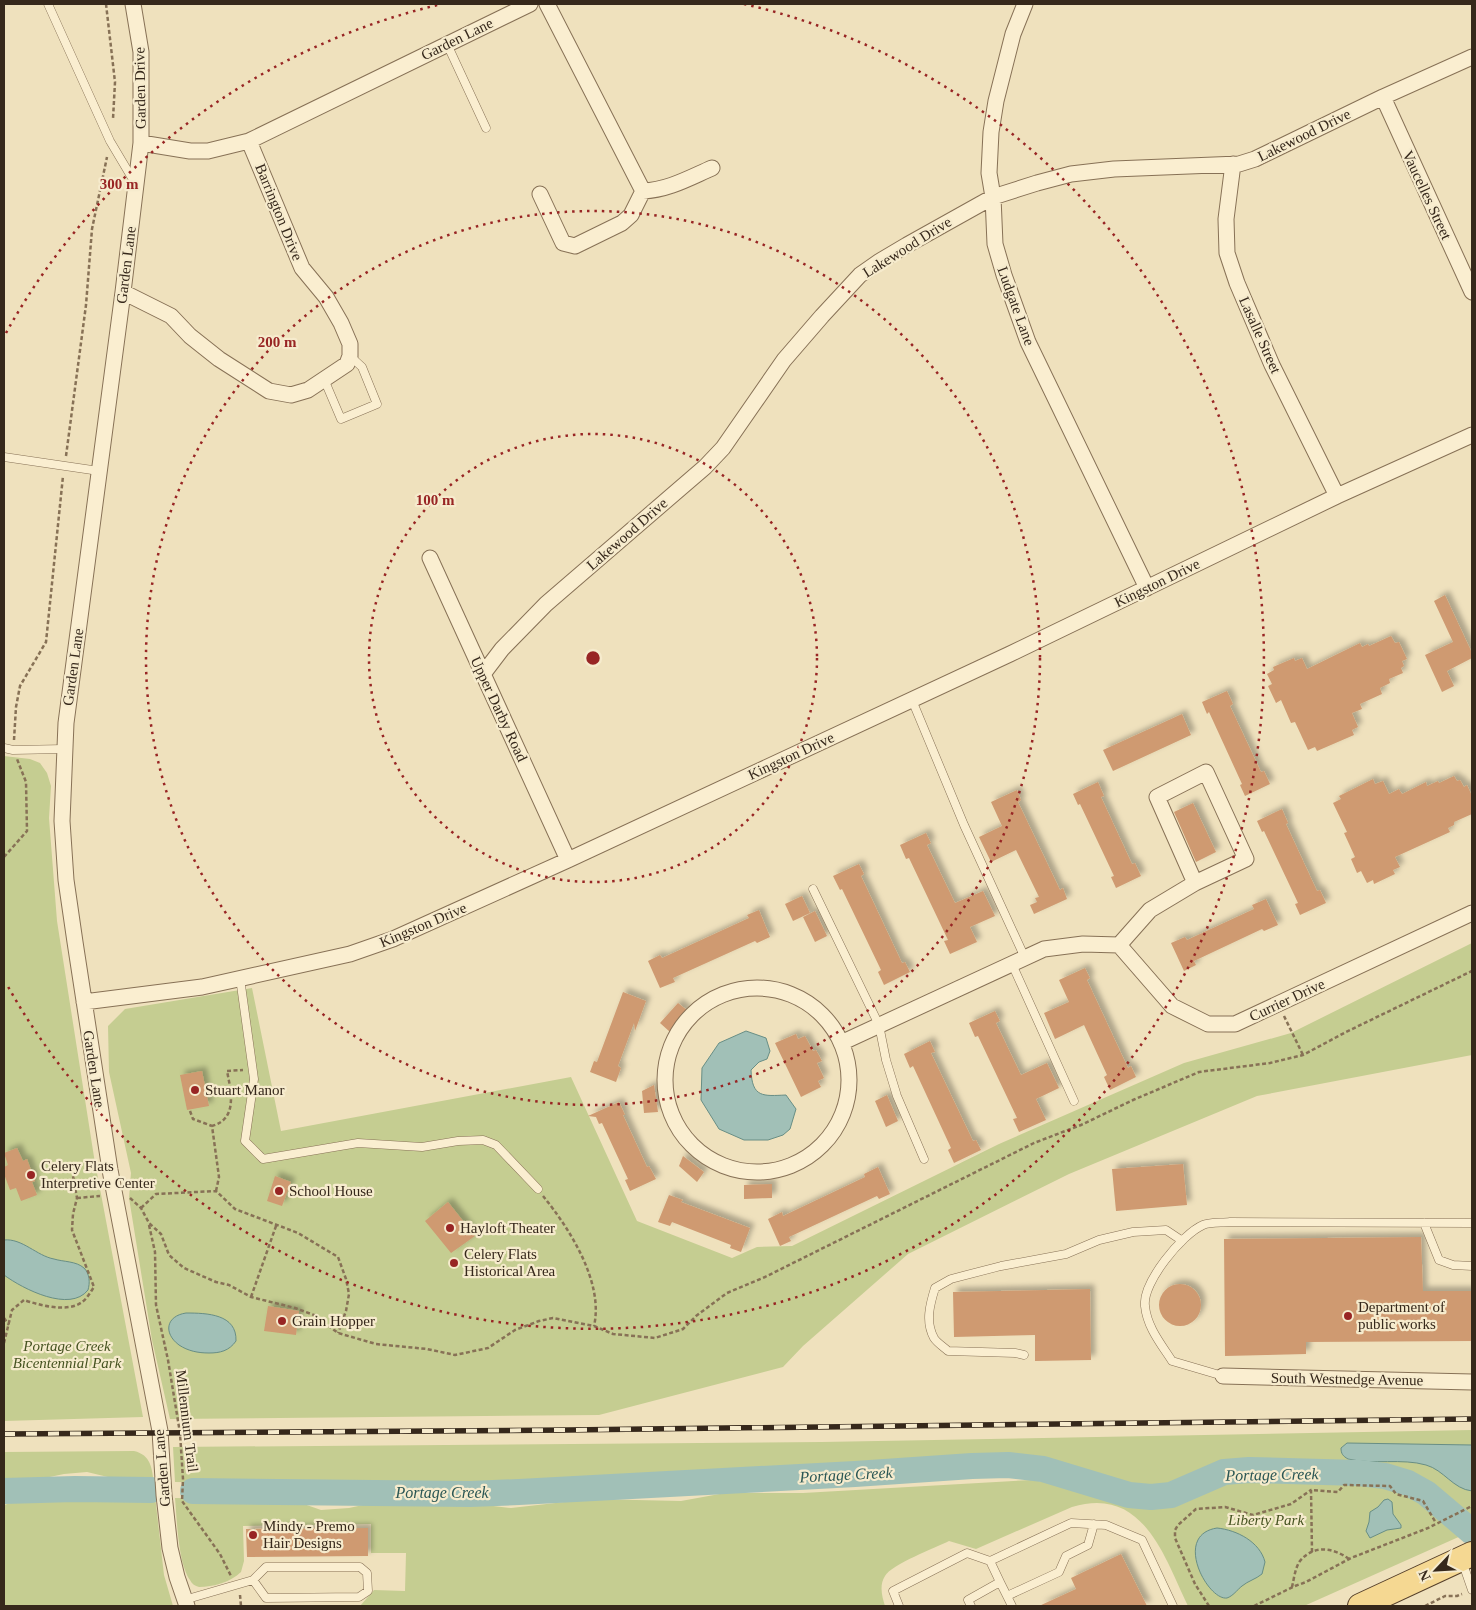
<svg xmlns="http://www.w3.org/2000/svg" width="1476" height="1610" viewBox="0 0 1476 1610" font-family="'Times New Roman',serif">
  <defs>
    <filter id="shadow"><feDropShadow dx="4.5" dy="-4.5" stdDeviation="2.5" flood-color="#0004"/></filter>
  </defs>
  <rect width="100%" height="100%" fill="#efe1bd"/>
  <path fill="#c5cd91" d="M4,756L30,759L40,763L47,773L51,786L49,818L57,921L94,1157L143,1417L4,1421Z
    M1472,943V1055L1257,1096L1069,1174L908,1254L803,1346L783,1367L599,1415L170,1419L152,1340L129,1198L131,1173L109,1072L108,1026L125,1009L252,988L281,1131L571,1077L637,1221L732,1258L757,1247L792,1246L999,1144L1184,1063L1291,1033Z
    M1472,1430V1531L1304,1606H1188C1164,1556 1143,1485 1072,1507L976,1549L949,1541C935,1548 892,1564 885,1576C879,1585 882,1597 885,1606H360L374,1590L405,1591L406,1553H371V1524L243,1526L244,1561L241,1572C231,1582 213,1587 199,1587C195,1586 192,1584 190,1580C178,1563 177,1520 175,1498L283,1500L301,1503L321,1510L349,1508L386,1500L400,1499L468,1503L511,1508L591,1499L681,1501L725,1493H803L1031,1480L1089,1488L1139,1504L1131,1487C1101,1478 1071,1465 1040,1460C1021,1457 1000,1458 981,1458L801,1470L675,1475L514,1486L175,1482L173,1447L822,1442Z
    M134,1451C151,1455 152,1468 154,1484L133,1483L87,1472L64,1474L35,1480H4V1452Z
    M66,1493L155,1496L164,1575L173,1606H4V1505L32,1497Z"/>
  <path fill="#a1c0b7" stroke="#688e85" d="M746,1031L766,1038L770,1051L767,1059L759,1062L751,1070C752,1098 763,1096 786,1095L796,1109L790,1129L783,1135L768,1140H744L719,1129L701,1100L702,1068L719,1043Z
    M4,1240C22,1238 37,1256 54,1259C64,1262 76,1261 84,1268C90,1274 90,1283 88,1290C70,1313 23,1289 4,1275Z
    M186,1313C207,1313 237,1314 236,1341C229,1351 220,1353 209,1353C198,1353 188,1351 179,1345C163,1333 166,1316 186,1313Z
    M1347,1443L1472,1445V1491C1453,1489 1444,1470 1426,1465C1402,1458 1373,1465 1348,1459C1343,1456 1341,1454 1341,1448Z
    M1388,1499L1392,1502L1393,1514L1401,1525V1528L1387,1530L1370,1538L1366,1531L1369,1522L1370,1512L1378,1507L1384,1500Z
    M1217,1528C1237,1530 1260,1542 1265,1562L1262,1574C1256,1579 1248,1581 1242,1586C1237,1590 1233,1596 1227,1598C1208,1601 1172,1535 1217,1528Z"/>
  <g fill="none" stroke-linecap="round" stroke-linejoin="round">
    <path stroke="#a1c0b7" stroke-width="26" d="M4,1491L75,1489L151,1490
      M193,1491L470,1494L519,1492L855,1474L972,1466L1008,1465L1043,1469L1129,1495L1151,1497L1171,1495L1224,1472L1249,1470L1359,1473L1385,1476L1408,1483L1426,1493L1472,1532"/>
  </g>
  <path fill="#cf9a71" filter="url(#shadow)" d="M1445,595L1472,653V658L1447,671L1454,686L1442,692L1425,655L1453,642L1434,601Z
    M1391,636L1395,643L1399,642L1407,659L1402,661L1404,666L1401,668L1403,673L1389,679L1390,683L1380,688L1382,694L1360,704L1362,709L1352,713L1358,727L1352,730L1354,735L1317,751L1315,747L1308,750L1295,722L1291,723L1281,700L1276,703L1268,686L1272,684L1267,674L1274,670L1273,667L1294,658L1295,661L1302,658L1307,669L1360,643L1362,647L1368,644L1369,646Z
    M1227,691L1233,704L1230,706L1261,772L1264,771L1270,784L1245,796L1240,785L1242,784L1209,712L1207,714L1202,702Z
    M1182,714L1191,735L1113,771L1103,750Z
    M1454,776L1457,781L1460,780L1464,787L1467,785L1472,796V814L1454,822V825L1448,828L1450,832L1395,857L1400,867L1393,870L1395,874L1374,884L1373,880L1367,883L1361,871L1357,873L1351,859L1355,857L1344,833L1347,832L1333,803L1341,799L1339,796L1373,779L1375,784L1383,781L1389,794L1399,789L1402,794L1426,782L1427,786L1438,781L1439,783Z
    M1098,782L1104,796L1101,797L1132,864L1135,863L1141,876L1116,888L1111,877L1114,876L1080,804L1078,805L1073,794Z
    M1017,790L1021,800L1018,802L1060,890L1063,888L1067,899L1034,914L1030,905L1037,902L1035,898L1039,897L1016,850L991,862L979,837L1002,826L991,802Z
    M1193,803L1216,852L1196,862L1174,812Z
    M1282,809L1288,823L1286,824L1317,891L1320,890L1326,903L1300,915L1295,904L1298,903L1264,831L1262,832L1257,821Z
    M926,833L931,843L927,845L955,903L983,891L995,916L970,927L977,942L950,954L944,941L948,940L909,858L906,859L900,845Z
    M859,864L864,874L861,876L902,963L905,962L910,972L884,985L878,972L881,970L842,889L840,890L833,876Z
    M802,896L810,913L793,921L785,904Z
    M1266,899L1278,925L1264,931L1262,929L1194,961L1196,965L1184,971L1171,943L1185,937L1187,940L1254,909L1252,905Z
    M759,910L770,937L757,943L755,941L673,978L675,982L660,988L648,961L660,955L662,958L749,918L747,915Z
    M815,911L827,936L815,942L803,917Z
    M1085,968L1090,978L1087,980L1128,1068L1131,1066L1136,1077L1110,1090L1104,1077L1107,1075L1084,1025L1055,1039L1044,1013L1069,1002L1059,980Z
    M623,992L646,1001L635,1031L634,1023L618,1066L621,1068L616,1082L590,1072L594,1061L597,1062Z
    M678,1003L688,1011L670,1032L660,1023Z
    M995,1011L1000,1021L996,1023L1021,1075L1047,1063L1059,1088L1036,1099L1046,1120L1019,1132L1013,1119L1017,1118L978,1036L975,1037L969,1023Z
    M796,1034L798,1039L805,1036L813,1051L816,1050L822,1061L817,1063L824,1078L818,1081L821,1087L801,1097L775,1043Z
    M930,1041L935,1052L931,1053L973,1141L976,1140L981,1150L954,1163L948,1150L951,1148L913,1066L910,1068L904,1054Z
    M202,1071L209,1106L187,1110L180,1075Z
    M654,1085L658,1112L644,1113L642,1091Z
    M887,1095L898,1121L886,1127L875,1101Z
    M619,1102L625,1115H623L647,1167L649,1166L656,1179L630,1191L625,1180L628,1179L602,1123L599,1124L596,1117L588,1116Z
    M17,1148L23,1161L27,1159L35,1181L32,1182L37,1195L21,1201L16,1188L10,1190L4,1174V1167L8,1165L4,1153Z
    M683,1156L704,1172L697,1182L679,1166Z
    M1183,1164L1187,1205L1116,1211L1112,1169Z
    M878,1167L890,1194L879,1199L877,1196L789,1237L791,1241L780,1246L768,1219L782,1212L783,1216L865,1177L864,1174Z
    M275,1176L291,1182L282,1206L267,1201Z
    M772,1184V1198L744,1199V1185Z
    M669,1195L683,1200L681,1202L750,1228L741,1252L730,1248L731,1245L672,1222L670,1226L658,1222Z
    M448,1202L475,1236L451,1253L425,1221Z
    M1421,1237L1423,1291H1472V1341L1306,1342V1354L1225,1356L1224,1239Z
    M1159 1305a21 21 0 1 1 42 0a21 21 0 1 1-42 0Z
    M1090,1289L1091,1360L1035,1361V1335L954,1337L953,1292Z
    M268,1306L299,1311L296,1335L264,1331Z
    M368,1528V1556L247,1557L246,1529Z
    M1121,1554L1147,1606H1039L1076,1589L1071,1578Z"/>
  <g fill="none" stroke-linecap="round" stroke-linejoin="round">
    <g stroke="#877156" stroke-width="9">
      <path id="service" d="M48,4L110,141L135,183
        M447,44L486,128
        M324,379L341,419L377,404L362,367L350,356
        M4,457L99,471
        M912,700L964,825L1025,958
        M4,748L13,750L64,749
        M813,889L879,1025L886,1060L897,1096L924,1159
        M1012,964L1074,1101
        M240,978L254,1079L245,1141L263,1159L358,1143L422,1147L458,1141L483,1140L496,1145L538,1189
        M1424,1223L1439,1260L1453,1265L1472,1266
        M1024,1355L1015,1353L948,1351C944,1347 937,1343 934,1338C925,1322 930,1304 935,1288L951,1279L1001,1266L1066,1254L1099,1240L1133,1232L1166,1230L1181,1240
        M1223,1376L1172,1361C1161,1344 1147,1327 1145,1306C1142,1283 1182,1234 1203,1225C1210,1222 1222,1223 1230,1222L1472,1223
        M990,1561L1071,1523L1106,1525L1142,1540L1173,1606
        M1462,1561L1472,1590
        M1000,1582L1012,1606
        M1007,1596L1059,1572L1066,1556L1088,1545L1094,1524
        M184,1600L253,1580L266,1567H360L367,1573L368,1591L359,1597L266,1598L253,1580
        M899,1606L893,1591L967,1553L990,1561L1000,1582L968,1600L971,1606"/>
    </g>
    <g stroke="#877156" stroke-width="17">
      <path id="minor" d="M133,4L141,52V143L123,292L66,723L62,821L66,880L75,942L110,1170L160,1431L164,1495L170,1548L177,1577L187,1606
        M1025,4L1013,34L996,101L991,132L989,173L993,197L995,244L1004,275L1028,342L1147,588
        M1383,97L1472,292
        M141,143L190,151H208L249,141L530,4
        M1233,164L1226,219L1227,253L1237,283L1272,365L1337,496
        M643,191C668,190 689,178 712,168
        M540,194L563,243L575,246L622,223L631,215L643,191L547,4
        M123,292L171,316L190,336L219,359L269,391L291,395L308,390L347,364L350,356V344L341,323L326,297L302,268L249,141
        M430,558L568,860
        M483,674L502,649L546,604L705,467L723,448L784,360L822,316L860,275L880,261L907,245L993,197L1037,183L1071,174L1114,169L1239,164L1255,159L1383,97L1472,57
        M1119,945L1150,910L1195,883L1246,859L1206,772L1157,797L1195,883
        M665 1080a92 92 0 1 1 184 0a92 92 0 1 1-184 0Z
        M84,1002L202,987L350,954L393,939L568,860L1010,654L1337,496L1472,435
        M841,1043L1044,949L1083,944L1119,945L1172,1006L1208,1024H1235L1472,913
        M1223,1376L1472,1382"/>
    </g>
    <g stroke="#553f2a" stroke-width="26">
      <path id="primary" d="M1360,1606L1472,1554"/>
    </g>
    <path stroke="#877156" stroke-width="2.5" stroke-dasharray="4 2.5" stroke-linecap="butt" d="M106,4L115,82L113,119
      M66,456L86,305L92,229L107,157
      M14,740L16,707L20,686L46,642L63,476
      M4,857L27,831L26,782L17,759
      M1284,1016L1303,1055
      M190,1111L193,1119L212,1126
      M216,1191L219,1177L212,1126C238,1119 231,1091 227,1071L243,1070
      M543,1196C570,1229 604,1283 594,1326
      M77,1198L100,1196
      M130,1198L141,1208L149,1223L161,1234L169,1255L184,1268L216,1282L229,1285L251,1297L295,1308L314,1315L338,1333L376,1344L427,1349L455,1355L488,1348L515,1330L539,1321L553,1318L594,1326L613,1334L655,1338L683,1329L696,1316L727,1293L765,1277L1034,1143L1081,1125L1133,1100L1199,1072L1270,1063L1303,1055L1346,1032L1472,971
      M141,1208L156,1194L216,1191L235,1209L298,1233L338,1257L346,1279L349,1294L346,1311L338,1333
      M149,1225L155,1252L156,1305L168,1360L180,1433L183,1479L182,1501L220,1554L231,1576
      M251,1297L276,1226
      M4,1318L9,1325
      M4,1343L12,1310L24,1300C39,1305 68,1313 82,1302C87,1299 91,1291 94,1287L72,1230L73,1214L77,1198L73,1176
      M1312,1552L1311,1490L1338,1492L1344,1485L1390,1486L1396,1494L1423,1501L1436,1523
      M1292,1587C1294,1579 1295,1568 1300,1561C1314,1544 1334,1548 1349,1559
      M240,1595L241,1606
      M1209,1606L1195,1584L1175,1538V1530L1178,1525L1196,1509L1225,1507L1253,1515L1291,1504L1311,1490
      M1254,1606L1295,1586L1306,1582L1351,1558L1428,1528L1472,1506
      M1425,1606L1445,1596H1457L1462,1594"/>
    <use href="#service" stroke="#faeed0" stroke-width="8"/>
    <use href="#minor" stroke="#faeed0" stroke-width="15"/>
    <use href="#primary" stroke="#f5d892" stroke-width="24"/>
    <g stroke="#36281b" stroke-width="5.5">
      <path id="rail" d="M4,1434L568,1430L1472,1419"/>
    </g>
    <use href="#rail" stroke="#f6ebcd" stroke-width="4" stroke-dasharray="11" stroke-linecap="butt"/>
  </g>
  <g fill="none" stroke="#982524" stroke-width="2.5" stroke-dasharray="2.5 5">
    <circle cx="593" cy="658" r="224"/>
    <circle cx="593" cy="658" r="447"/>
    <path d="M6 333A671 671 0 0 1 442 4M744 4A671 671 0 1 1 6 983"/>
  </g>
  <g fill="#982524" stroke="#f6ebcd" stroke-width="2">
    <circle cx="195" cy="1090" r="5"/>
    <circle cx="31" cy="1175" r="5"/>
    <circle cx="279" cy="1191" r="5"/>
    <circle cx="450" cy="1228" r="5"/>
    <circle cx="454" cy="1263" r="5"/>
    <circle cx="1348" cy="1316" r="5"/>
    <circle cx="282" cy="1321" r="5"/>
    <circle cx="253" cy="1535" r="5"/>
  </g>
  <g text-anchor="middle" stroke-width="4.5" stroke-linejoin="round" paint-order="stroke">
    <g font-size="15" fill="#36281b" stroke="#f6ebcd">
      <text transform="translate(457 39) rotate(-26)" y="5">Garden Lane</text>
      <text transform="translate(140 88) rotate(-91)" y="5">Garden Drive</text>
      <text transform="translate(1304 135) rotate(-26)" y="5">Lakewood Drive</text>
      <text transform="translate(1427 195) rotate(65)" y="5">Vaucelles Street</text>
      <text transform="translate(279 212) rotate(68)" y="5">Barrington Drive</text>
      <text transform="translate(907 247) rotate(-32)" y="5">Lakewood Drive</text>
      <text transform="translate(126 265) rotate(-83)" y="5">Garden Lane</text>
      <text transform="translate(1016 306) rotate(70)" y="5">Ludgate Lane</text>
      <text transform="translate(1260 335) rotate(66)" y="5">Lasalle Street</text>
      <text transform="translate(627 534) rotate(-41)" y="5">Lakewood Drive</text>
      <text transform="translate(1157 583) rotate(-26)" y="5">Kingston Drive</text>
      <text transform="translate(73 667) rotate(-82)" y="5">Garden Lane</text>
      <text transform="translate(499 709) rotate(65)" y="5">Upper Darby Road</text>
      <text transform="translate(791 756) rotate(-25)" y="5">Kingston Drive</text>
      <text transform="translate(423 925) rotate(-23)" y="5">Kingston Drive</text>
      <text transform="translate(1287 1000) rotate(-25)" y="5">Currier Drive</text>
      <text transform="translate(94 1069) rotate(81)" y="5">Garden Lane</text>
      <text transform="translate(1347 1379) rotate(1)" y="5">South Westnedge Avenue</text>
      <text transform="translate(187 1421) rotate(83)" y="5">Millennium Trail</text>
      <text transform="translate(162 1468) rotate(-95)" y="5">Garden Lane</text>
    </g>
    <g font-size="15" fill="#36281b" stroke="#f6ebcd" text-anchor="start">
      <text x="205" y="1095">Stuart Manor</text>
      <text x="41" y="1171">Celery Flats<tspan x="41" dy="17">Interpretive Center</tspan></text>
      <text x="289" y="1196">School House</text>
      <text x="460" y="1233">Hayloft Theater</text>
      <text x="464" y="1259">Celery Flats<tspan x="464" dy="17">Historical Area</tspan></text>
      <text x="1358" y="1312">Department of<tspan x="1358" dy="17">public works</tspan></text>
      <text x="292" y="1326">Grain Hopper</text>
      <text x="263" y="1531">Mindy - Premo<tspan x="263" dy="17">Hair Designs</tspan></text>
    </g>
    <g font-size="15" font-style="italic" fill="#465321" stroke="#f6ebcd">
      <text x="67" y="1351">Portage Creek<tspan x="67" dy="17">Bicentennial Park</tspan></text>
      <text x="1266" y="1525">Liberty Park</text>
    </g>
    <g font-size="16" font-style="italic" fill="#2a5654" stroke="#f6ebcd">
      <text transform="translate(846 1474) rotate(-3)" y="6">Portage Creek</text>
      <text transform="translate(1272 1474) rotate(-1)" y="6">Portage Creek</text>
      <text x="442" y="1498">Portage Creek</text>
    </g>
  </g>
  <circle cx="593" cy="658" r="8" fill="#982524" stroke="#f6ebcd" stroke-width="2.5"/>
  <g font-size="15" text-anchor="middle" font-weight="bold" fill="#982524" stroke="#f6ebcd" stroke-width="4.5" stroke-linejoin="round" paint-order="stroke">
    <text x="119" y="189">300 m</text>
    <text x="277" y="347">200 m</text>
    <text x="435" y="505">100 m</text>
  </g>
  <rect width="1476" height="1610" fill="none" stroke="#36281b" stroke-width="10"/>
  <g transform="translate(1436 1570) rotate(245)" stroke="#f6ebcd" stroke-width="4" paint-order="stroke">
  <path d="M0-4L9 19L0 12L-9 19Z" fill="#36281b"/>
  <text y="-8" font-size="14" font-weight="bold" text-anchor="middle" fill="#36281b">N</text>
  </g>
</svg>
